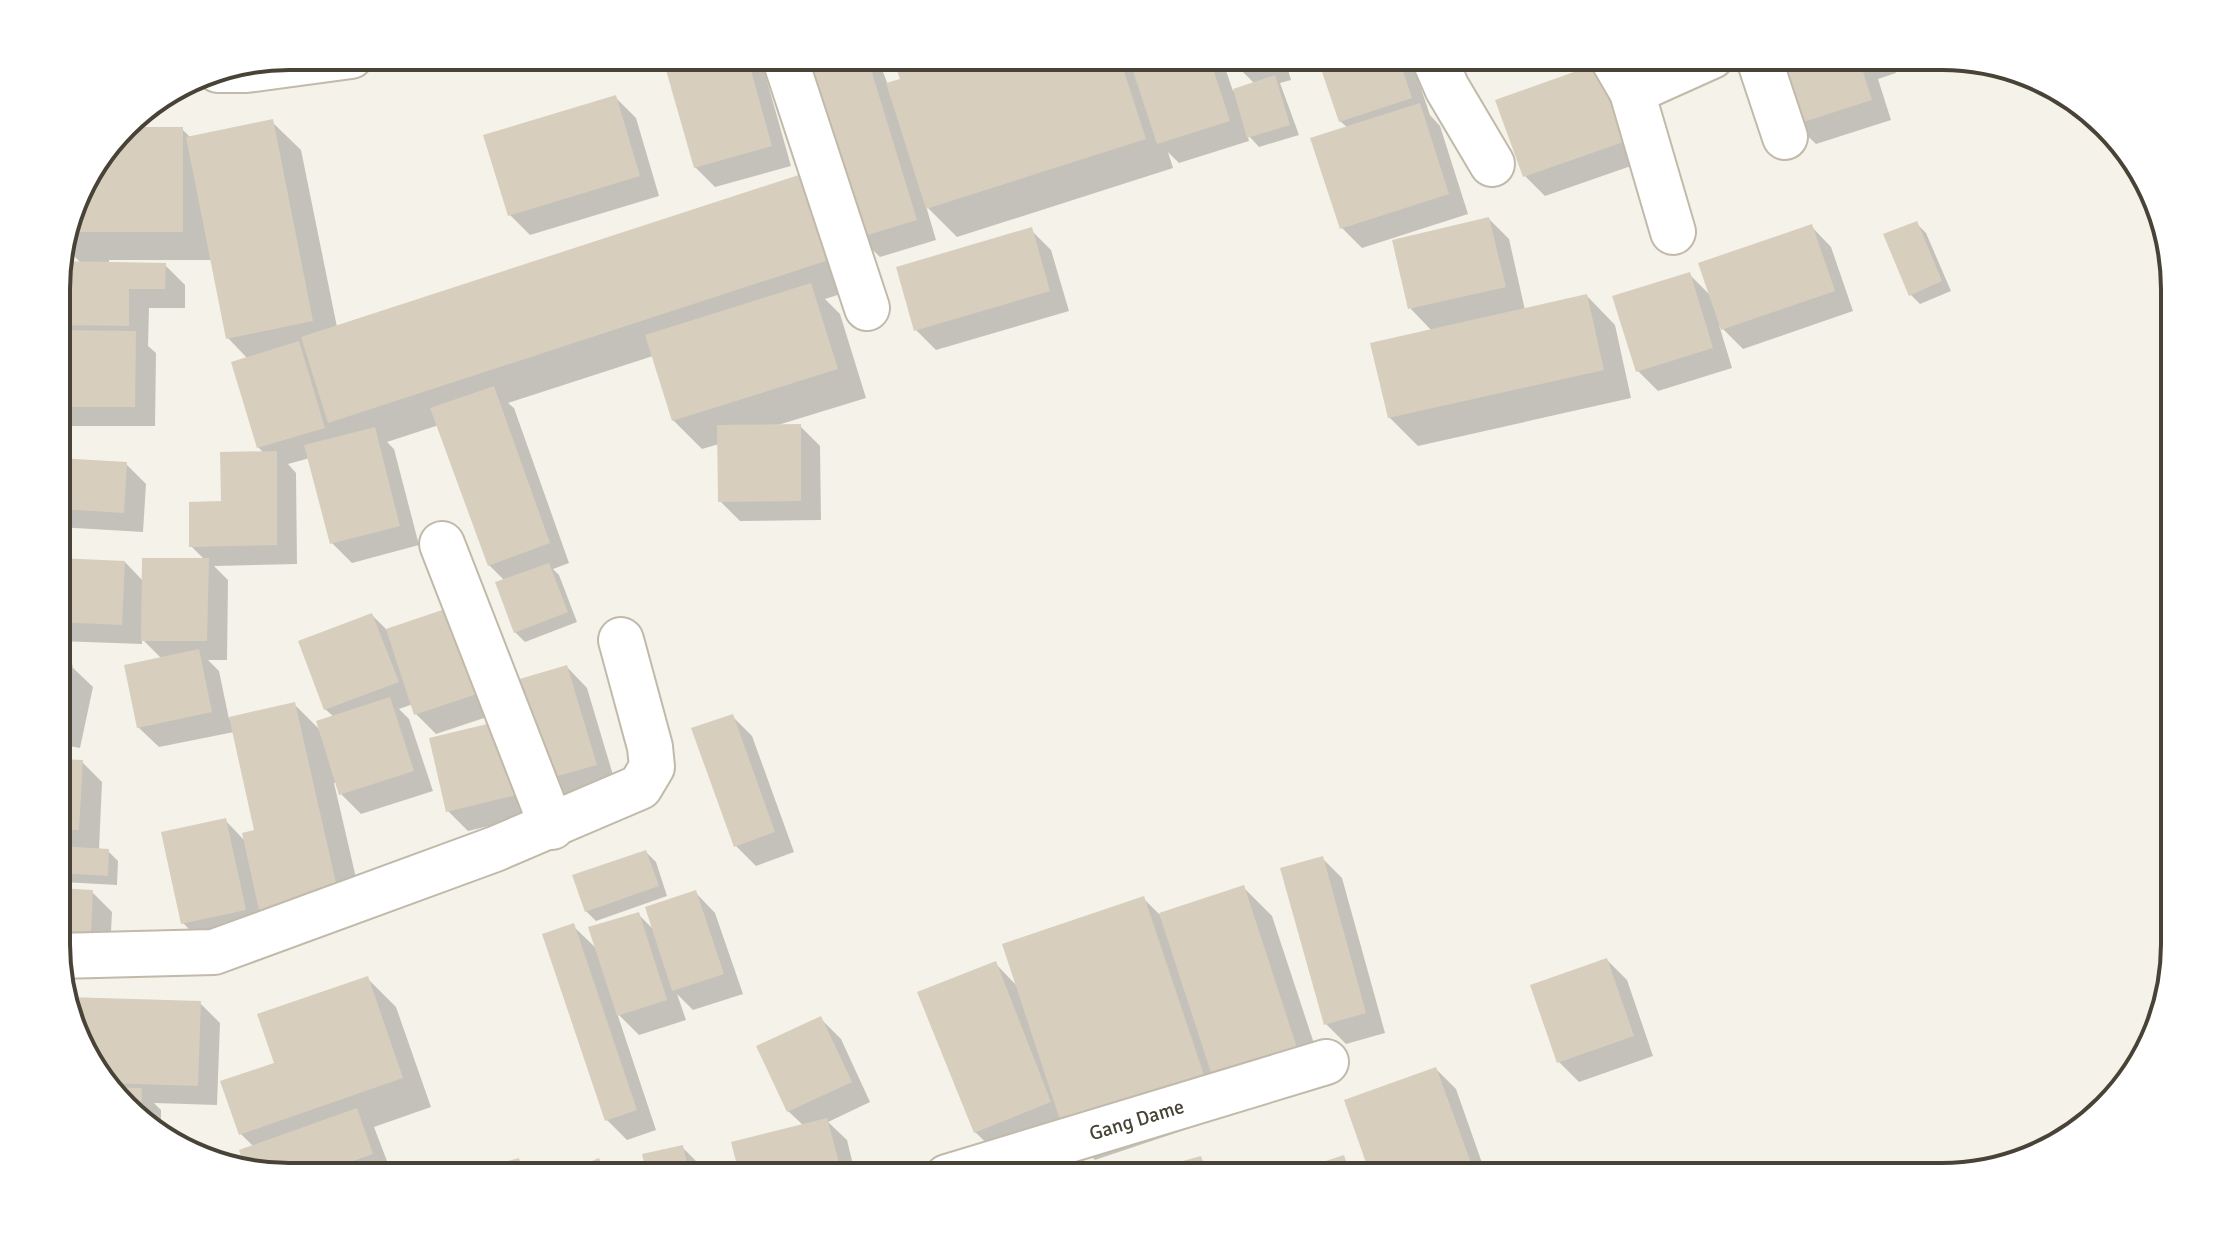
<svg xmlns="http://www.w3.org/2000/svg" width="2231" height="1233" viewBox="0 0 2231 1233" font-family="Signika,sans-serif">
  <rect width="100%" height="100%" fill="#f5f2e9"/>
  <path fill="#0003" d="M664,56H760L791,166L715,187L695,167Z
    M805,56H877L888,85L904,80L894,56H1221L1233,91L1255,84L1240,69L1236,56H1284L1291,80L1280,83L1299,135L1259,147L1247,134L1249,141L1179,163L1168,152L1173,168L957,237L926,206L936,240L880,257L855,233L872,284L825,299L840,314L866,398L778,425L800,426L820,446L821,520L740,521L720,501L719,444L702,449L673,420L653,356L508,403L514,408L569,563L553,569L559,575L577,622L525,642L515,632L505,581L489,565L439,425L387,442L394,449L419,545L352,563L332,543L310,458L288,464L296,473L297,564L214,566L228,580L227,660H208L219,671L229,719L294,704L321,731L334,717L325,709L372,615L387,630L454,608L502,712L436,734L416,714L413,704L399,709L409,719L433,791L361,814L341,794L337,782L334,783L366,921L290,937L260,908L265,929L203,943L183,923L225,820L246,842L256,831L234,732L159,747L138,727L162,659L142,639V644L58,641V560L125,562L144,582L205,560L191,546L264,453L258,447L248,359L228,338L212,260H109V264L165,265L185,285V308H149L148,346L156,353L155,426H58V263L82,264L62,244L80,185L123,129H182L191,138L272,122L301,150L337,327L816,171Z
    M1329,56H1406L1412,62L1430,115L1440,126L1468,214L1362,248L1342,228L1348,128L1340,121L1333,61Z
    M1774,56H1891L1896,73L1878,79L1891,120L1816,144L1795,124Z
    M1604,63L1651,159L1545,196L1525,176Z
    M616,98L636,118L659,196L530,235L510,215Z
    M1489,219L1509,239L1525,310L1587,296L1615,325L1631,398L1418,446L1389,417L1432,331L1410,308Z
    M1916,223L1926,233L1951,291L1920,304L1910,294Z
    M1811,226L1831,247L1853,311L1743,349L1719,325L1732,368L1658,391L1638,371L1689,274L1712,297Z
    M1031,230L1051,250L1069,311L936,350L916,330Z
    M58,460L126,464L146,484L143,532L58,527Z
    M58,664L72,667L93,687L80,748L58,744Z
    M567,667L587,688L616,785L565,799L545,779Z
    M732,716L752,736L794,852L756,866L736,846Z
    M527,742L543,813L468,831L448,811Z
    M58,761L82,762L102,782L99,850L108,851L118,861L117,885L62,882L58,878Z
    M646,852L656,862L667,896L596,921L586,911Z
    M1322,858L1342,878L1385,1033L1346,1044L1326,1024Z
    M1243,887L1272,916L1327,1083L1228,1093L1235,1113L1095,1160L1066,1131L996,1152L975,1132L995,963L1017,986L1144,899L1160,915Z
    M58,890L92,892L112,912L110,951L58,949Z
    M695,892L715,913L743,994L693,1010L677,994L686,1020L639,1035L617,1013L656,1130L627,1140L607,1120L573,926L597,949L638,914L654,930Z
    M1607,960L1627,980L1653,1056L1579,1082L1559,1062Z
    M367,978L396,1007L431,1107L374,1127L392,1174L288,1177L246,1166L241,1152L254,1147L241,1134Z
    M67,999L200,1003L220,1023L217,1105L154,1103L161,1110V1135L95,1073Z
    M821,1019L841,1039L870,1102L828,1122L847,1140L856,1177H742L804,1126L788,1111Z
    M1436,1069L1456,1089L1487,1177H1373Z
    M682,1147L702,1167L705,1177H649Z
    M1200,1158L1219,1177H1146Z
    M1343,1158L1362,1177H1284Z
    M518,1160L535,1177H468Z
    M598,1161L615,1177H568Z"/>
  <path fill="#d7cebe" d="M662,56H747L772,146L694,168Z
    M803,56H867L917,220L858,238Z
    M892,56H1119L1146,139L926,209L886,83L900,79Z
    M1128,56H1209L1230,121L1157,144Z
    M1234,56H1271L1272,60L1238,70Z
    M1341,56H1398L1412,98L1339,122L1319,63Z
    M1772,56H1866L1859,59L1872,100L1794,125Z
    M1605,61L1632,139L1523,177L1495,100Z
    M1275,75L1290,125L1247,138L1233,89Z
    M616,95L640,176L508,216L483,135Z
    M1420,103L1449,194L1340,229L1310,138Z
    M273,119L313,321L226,339L186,137Z
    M125,127H183V232H66L80,185Z
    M817,169L844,255L328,423L301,337Z
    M1489,217L1506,287L1408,309L1392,240Z
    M1917,221L1942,281L1909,296L1883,234Z
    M1812,224L1835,291L1721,330L1698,263Z
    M1032,227L1050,291L914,331L896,267Z
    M58,261L166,263L165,289H129V326L58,325Z
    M1690,272L1713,348L1636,372L1612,296Z
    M811,283L838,369L672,421L645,335Z
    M1587,294L1604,370L1388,418L1370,343Z
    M58,330L136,331L135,407H58Z
    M299,341L325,428L257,448L231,362Z
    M494,386L550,543L488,566L430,408Z
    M801,424V501L718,502L717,425Z
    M375,427L400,526L330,544L304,445Z
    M277,451V545L189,547V502L221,501L220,452Z
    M58,458L127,462L124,513L58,509Z
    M58,558L125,561L122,625L58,622Z
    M142,558H209L207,641H141Z
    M549,563L568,612L514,633L495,582Z
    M454,606L483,692L414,715L386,629Z
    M372,613L399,682L324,710L298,641Z
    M199,649L212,712L137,728L124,665Z
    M58,662L73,665L59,732H58Z
    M567,665L597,765L543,780L513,681Z
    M390,697L414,771L339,795L316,721Z
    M295,702L338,892L259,910L242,833L254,830L229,717Z
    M733,714L775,832L734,847L691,728Z
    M508,719L524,793L446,812L429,738Z
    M58,759L83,760L79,830H58Z
    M226,818L246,910L181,924L161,832Z
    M58,846L109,849L108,876L58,873Z
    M646,850L659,886L585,912L572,875Z
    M1323,856L1366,1013L1324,1025L1280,868Z
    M1244,885L1299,1054L1214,1082L1159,913Z
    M58,888L93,890L91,932L58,931Z
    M696,890L724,974L672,991L645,907Z
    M1144,896L1207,1084L1064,1132L1002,944Z
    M639,912L667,1000L617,1016L588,927Z
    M574,923L637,1110L605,1121L542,934Z
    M1607,958L1634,1036L1557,1063L1530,985Z
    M996,961L1051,1102L974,1133L917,992Z
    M368,976L403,1078L239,1135L220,1081L274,1063L257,1014Z
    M67,997L201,1001L198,1086L105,1083L95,1073Z
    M821,1016L852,1082L787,1112L756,1046Z
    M1436,1067L1474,1171L1459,1177H1371L1344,1100Z
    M110,1087L142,1088L141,1117Z
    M357,1108L373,1154L308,1177H288L244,1165L239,1150Z
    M827,1118L843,1177H740L731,1142Z
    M683,1145L690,1177H647L642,1154Z
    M1344,1155L1351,1177H1280V1176Z
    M1201,1156L1207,1177H1144L1143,1172Z
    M519,1158L524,1177H466L465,1173Z
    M599,1158L607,1177H566L564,1173Z"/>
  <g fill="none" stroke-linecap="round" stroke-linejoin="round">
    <g stroke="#c1baab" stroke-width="48">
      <g id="minor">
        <path d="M784,56L867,308"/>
        <path d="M1433,56L1447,88L1492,164"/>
        <path d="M1611,56L1632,92L1673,232"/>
        <path d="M1758,56L1785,137"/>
        <path d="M218,70H246L351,56"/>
        <path d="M1632,92L1712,56"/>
        <path d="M442,544L552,827"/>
        <path d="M58,956L214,952L495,849L640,787L652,767L650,747L621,640"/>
        <path id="s1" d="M947,1177L1326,1062"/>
      </g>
    </g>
    <use href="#minor" stroke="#fff" stroke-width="44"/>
  </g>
  <g text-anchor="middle" stroke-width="7" stroke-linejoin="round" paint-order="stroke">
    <g font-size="20" fill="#494337" stroke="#fff">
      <text dy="7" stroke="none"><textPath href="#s1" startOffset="198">Gang Dame</textPath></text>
    </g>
  </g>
  <path d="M0 0H2231V1233H0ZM289 70H1942A219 219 0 0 1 2161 289V944A219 219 0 0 1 1942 1163H289A219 219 0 0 1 70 944V289A219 219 0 0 1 289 70Z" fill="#fff" fill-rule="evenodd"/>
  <path fill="none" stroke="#494337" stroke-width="4" d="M289 70H1942A219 219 0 0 1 2161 289V944A219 219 0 0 1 1942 1163H289A219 219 0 0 1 70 944V289A219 219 0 0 1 289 70Z"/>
</svg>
